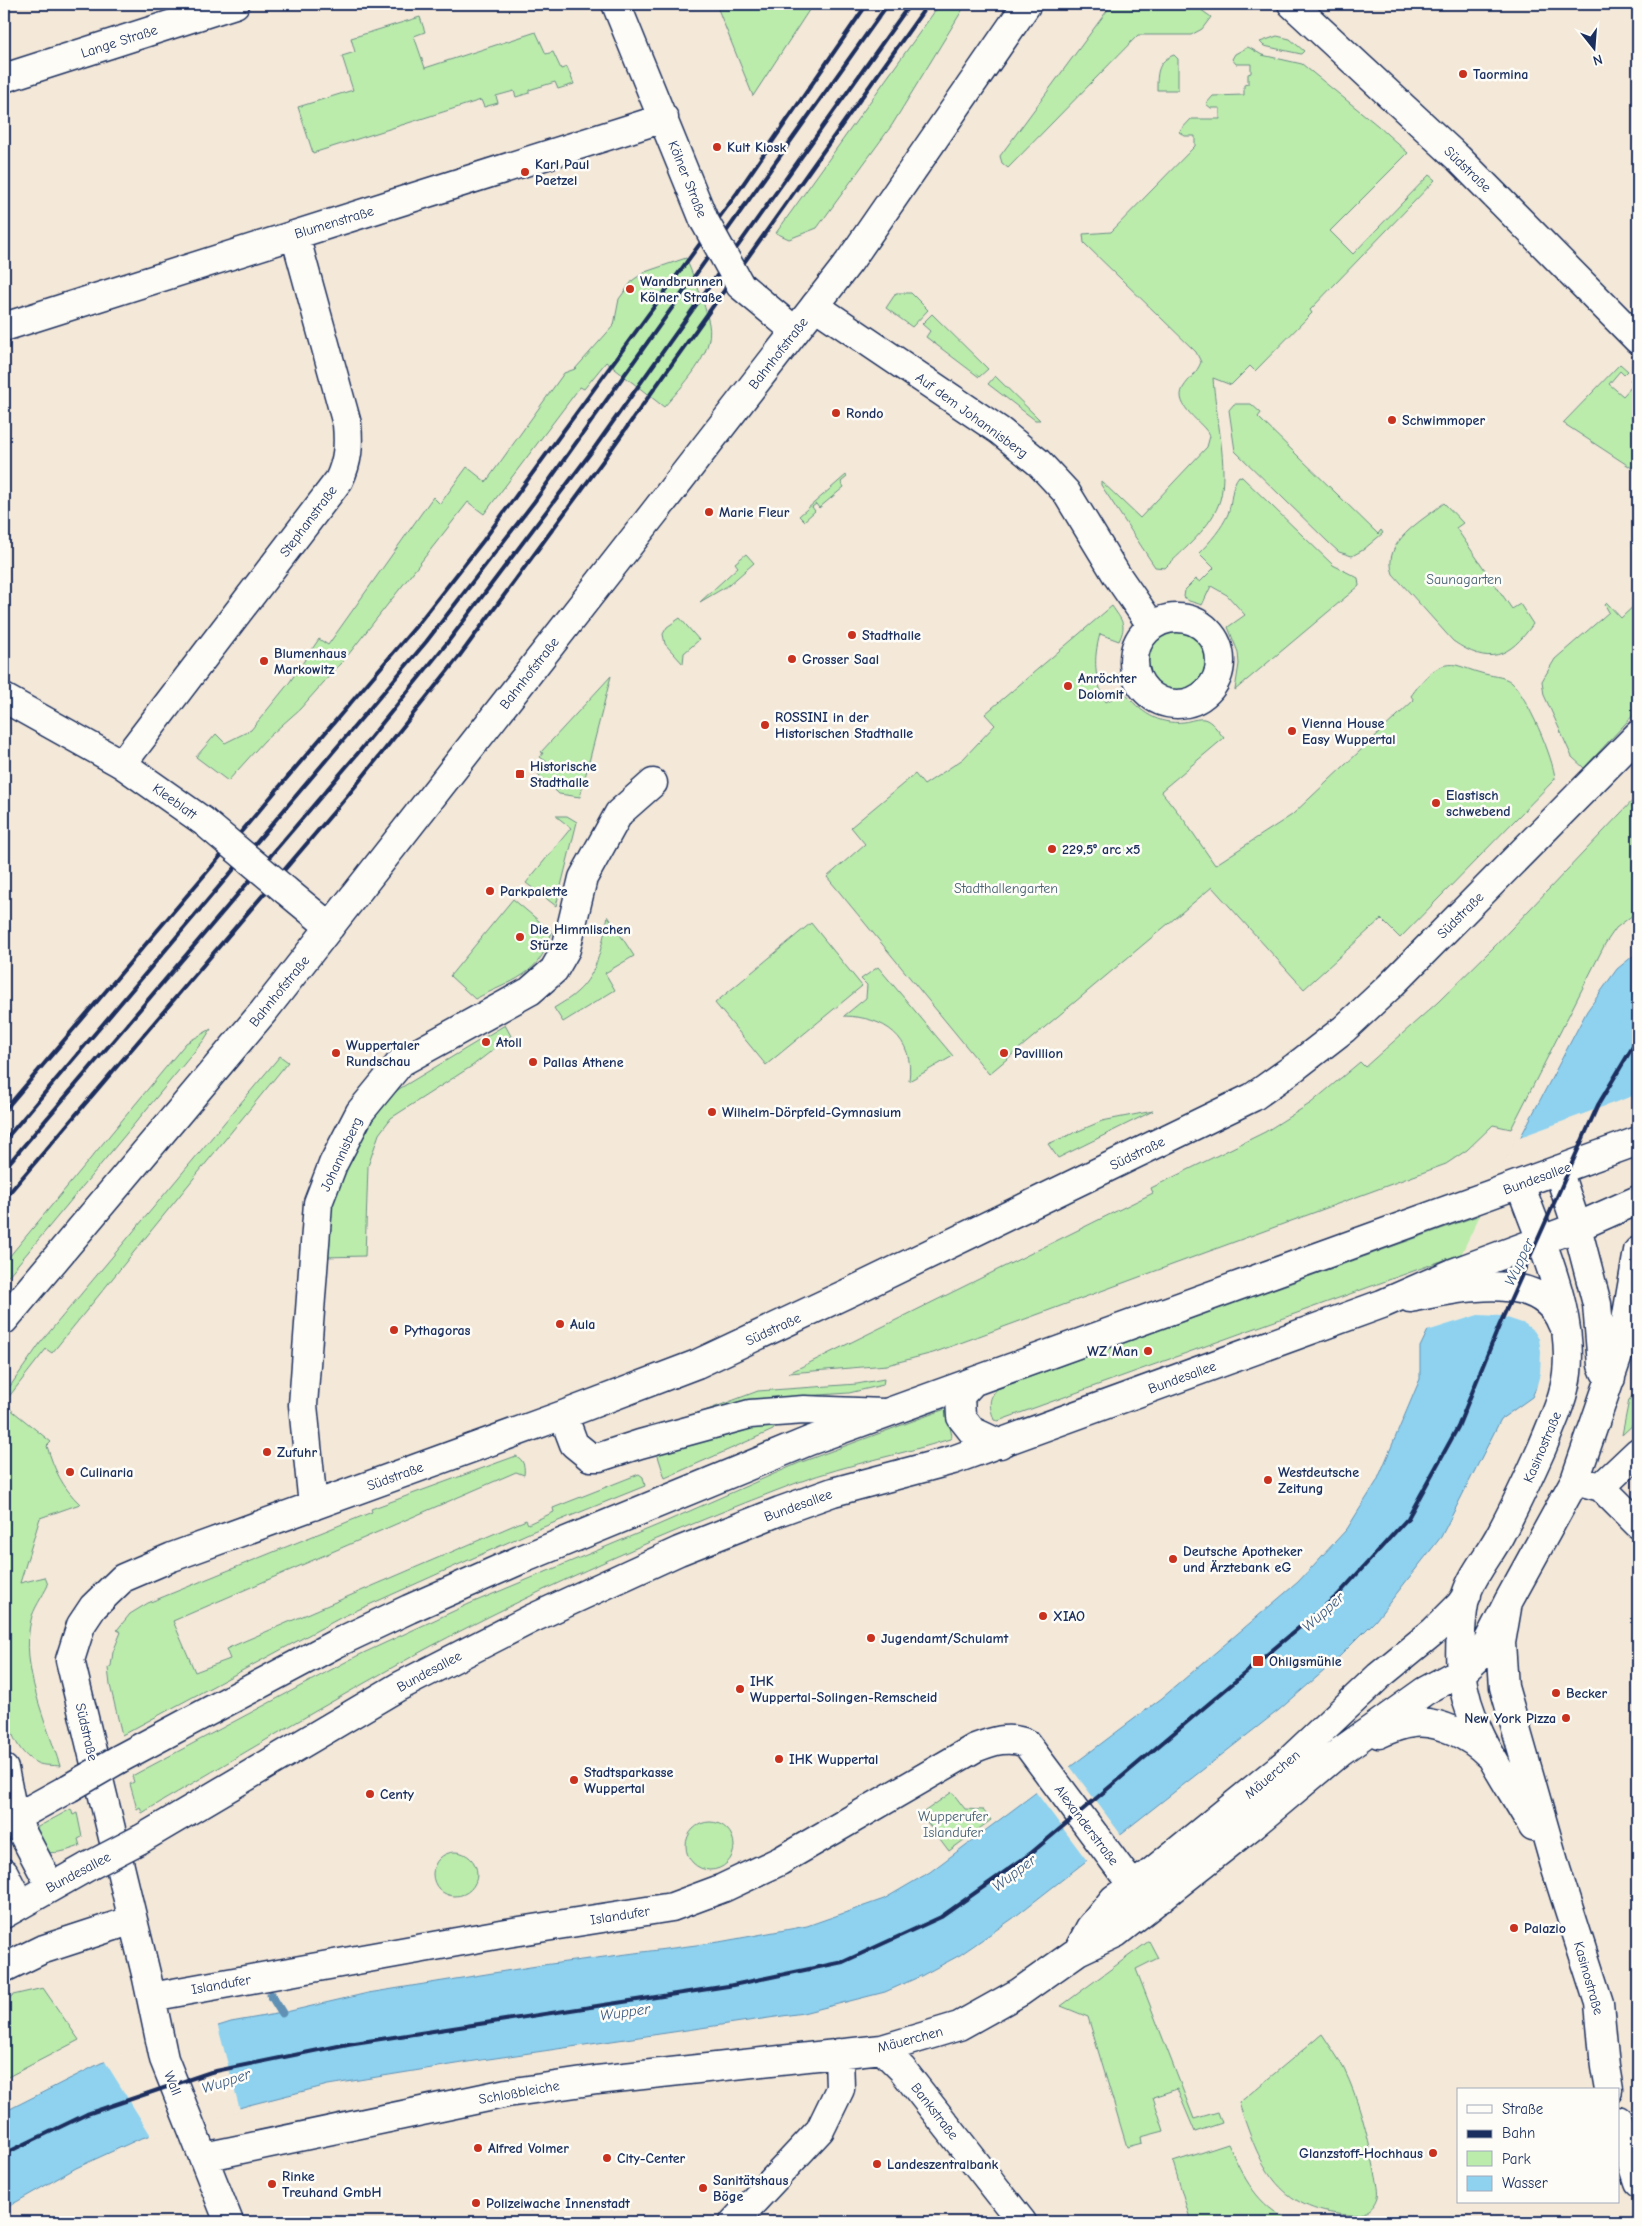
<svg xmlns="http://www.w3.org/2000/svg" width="1642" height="2226" viewBox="0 0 1642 2226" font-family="'Comic Neue',sans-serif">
  <rect width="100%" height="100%" fill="#f4e8d8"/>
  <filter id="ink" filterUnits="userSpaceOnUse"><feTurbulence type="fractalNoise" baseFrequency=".02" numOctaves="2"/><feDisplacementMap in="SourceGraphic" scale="10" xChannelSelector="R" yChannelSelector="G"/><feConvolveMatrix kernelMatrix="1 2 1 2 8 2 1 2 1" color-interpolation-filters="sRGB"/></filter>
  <g filter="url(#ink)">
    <path fill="#bbecac" stroke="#6b8e85" d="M716,4H813L753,96Z
      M940,4H966L892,125L817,228L789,239L776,233Z
      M1112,4H1193L1211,17L1202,29L1191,35H1138L1008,168L1002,163L1000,156Z
      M420,17L425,32L414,36L425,68L536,32L546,54L553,52L561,69L567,67L574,84L558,89L555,82L529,90V93L516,97L514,91L496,96L498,103L484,107L481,100L313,153L298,107L353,90L342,56L355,52L351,38Z
      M1277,36L1290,39L1304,51L1301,54L1264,46L1260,42Z
      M1248,47L1262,55L1302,64L1377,125L1408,153L1330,231L1353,254L1429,175L1435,180L1310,310L1312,313L1255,371L1250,366L1231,385L1213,378C1215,412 1229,468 1220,500C1212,527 1184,549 1165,568L1155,567L1101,485V481L1140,518L1207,447L1210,436C1203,422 1173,406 1183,388C1189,378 1197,373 1201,362L1196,352L1084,243L1083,234L1111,232L1195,146V136H1185L1179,132L1191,119H1220V108H1211L1206,104L1213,96L1244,95V85L1248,84V74L1251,73V64H1236L1232,59L1235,54Z
      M1174,55L1178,59V90H1157C1157,74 1157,61 1174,55Z
      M686,258C694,279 705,302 709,324C715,354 682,386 664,407L606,362L584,389L580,387L484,514L468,502L348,655L300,709L264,741L228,781L196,757L216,734L225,743L251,730L289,683L319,639L328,645L433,497L440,504L467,467L486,482L564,373L575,369L614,325L619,299L633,280L645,272Z
      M896,293H911L928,310L912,327L886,308Z
      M932,314L988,369L979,377L926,337L930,331L922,324Z
      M1620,364L1628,371L1624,375L1620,371L1609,384L1623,396L1634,384L1630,380L1633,377L1638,382V472L1563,423Z
      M995,376L1040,420H1035L988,384Z
      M1234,404H1251L1261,413L1258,417L1378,534L1381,530L1383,533L1363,550L1352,556L1339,552L1328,542L1235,451L1229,410Z
      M846,475L847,477L841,482L844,487L819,508L816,504L812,507L815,511L804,521L799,516Z
      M1239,476L1242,477L1333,565L1358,578L1359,586L1235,690L1239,664L1238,652L1228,627L1245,615L1227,595L1211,586L1202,605L1189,601L1184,597L1185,590L1196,579L1200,582L1214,568L1199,553C1210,542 1222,528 1228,514C1232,503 1231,485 1239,476Z
      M1444,503L1463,523L1456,528L1512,609L1520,604L1533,624C1509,658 1489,666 1453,641L1393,574C1381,542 1422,521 1444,503Z
      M746,554L754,563L729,585L700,602L738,567L735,563Z
      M1638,602V710L1584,768L1572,757L1544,695L1542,681L1555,659L1609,612L1605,605L1607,603L1621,618Z
      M1112,606C1122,621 1127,624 1119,641L1100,634C1093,659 1094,679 1106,702L1124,692C1140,712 1158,725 1184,722C1190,721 1198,718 1204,719C1212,721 1218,731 1224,738L1161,791L1184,820L1215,865L1292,815L1414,700L1411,696C1421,682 1436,661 1456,665C1464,667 1473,671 1481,673C1490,676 1504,676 1511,682C1526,694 1554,759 1555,779L1400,938L1381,919L1304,989L1212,887L989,1074L827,877L865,844L851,827L915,774L924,785L963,759L995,725L985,714Z
      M680,618L699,640L684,653L683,664L665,644L663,634L667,627Z
      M1148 661a30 30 0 1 1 60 0a30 30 0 1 1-60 0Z
      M611,676L580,797L559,794L538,774L547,762L540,757L543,753L541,752Z
      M1638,795V911L1616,928L1605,944L1511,1129L1493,1125L1467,1150L1446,1164L933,1353L887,1365L789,1373L1153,1193L1151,1188L1265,1132L1311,1103L1360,1062L1365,1067L1438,1002L1494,947Z
      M556,816H567L577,822L556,906L526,883L571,828Z
      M513,899L552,932C540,976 512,980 475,999L450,976Z
      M608,916L634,956L605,973L615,990L563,1022L554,1008C562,1003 571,998 577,992C599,973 602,942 608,916Z
      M811,923L862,986L766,1065L715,1003Z
      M878,967L953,1056L909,1081C915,1037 884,1017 844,1016L866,998L867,985L861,979Z
      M505,1025L511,1036L472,1066L391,1118L379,1134L368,1166L365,1256L325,1257L326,1208L367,1117L399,1089Z
      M211,1029L204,1040L4,1281V1263L186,1043Z
      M280,1056L288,1062L52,1353L46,1349L4,1403V1395L41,1342Z
      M1153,1111L1058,1158L1048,1144L1102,1121Z
      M1488,1212L1516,1234L998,1421L994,1420C990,1407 987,1400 997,1389Z
      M884,1379L883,1385L849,1393L760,1399L695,1418L694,1415L758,1391L857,1384Z
      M1638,1388V1420L1622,1435L1629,1400Z
      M4,1407L7,1410L9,1408L51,1442L47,1446C54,1469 62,1487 80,1504L40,1518L20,1583L45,1577L48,1585C43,1596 33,1609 31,1620C20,1668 46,1721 60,1766C53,1765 43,1766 37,1763C16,1753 9,1727 4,1707Z
      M948,1408L950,1410L949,1423L952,1436L950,1439C900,1455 848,1464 799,1482C672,1530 546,1585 426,1649C330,1701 236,1758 142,1813L140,1807L137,1809L130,1784L134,1782L132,1776L357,1656L469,1604L658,1525L799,1463Z
      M774,1424L775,1427L773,1430L665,1478L657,1453L738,1428Z
      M516,1456C524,1460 525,1467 524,1475L516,1472L173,1621L195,1672L230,1659L226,1649L526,1520L528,1524L554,1512L553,1508L639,1474L643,1477L645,1486L531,1532L342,1617L122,1735L110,1685L108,1668L111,1666L113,1652L121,1632L117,1630L130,1614L148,1603L372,1512L371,1509Z
      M952,1792L965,1809L983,1810L991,1820L949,1851L921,1814Z
      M71,1809L73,1815L77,1813L82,1837L78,1839L80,1846C66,1851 55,1855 40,1851L32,1833L36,1828Z
      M686 1846a24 24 0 1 1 48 0a24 24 0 1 1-48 0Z
      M433 1874a22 22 0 1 1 44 0a22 22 0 1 1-44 0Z
      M1149,1941L1158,1958L1136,1969L1194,2119L1218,2112L1222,2123L1195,2132L1177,2089L1153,2097L1164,2131L1141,2137L1142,2143L1127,2147L1088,2017L1061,2006Z
      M43,1988L79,2040L4,2079V2002L13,1995Z
      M1322,2034C1329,2045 1338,2057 1344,2069C1359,2100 1367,2133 1374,2167C1375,2175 1380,2188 1378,2197C1374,2211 1361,2216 1349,2215C1276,2211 1259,2163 1239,2103Z
      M1228,2144C1244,2178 1256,2205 1292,2222H1191L1173,2162Z"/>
    <path fill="#8ed2ef" stroke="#6091b5" d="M1638,952V1167L1532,1397L1501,1419L1441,1537L1375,1621L1332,1664L1279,1710L1012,1919L960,1955L921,1976L885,1992L803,2013L475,2061L328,2085L249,2105L139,2139L76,2168L4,2209V2112L101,2063L231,2022L282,2013L368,1993L543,1965L719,1942L807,1926L884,1899L930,1872L1162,1698L1298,1582L1347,1529L1377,1481L1420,1379V1347L1519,1140L1587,1011L1617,969Z"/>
    <path fill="#f4e8d8" d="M1638,1094V1173L1533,1399L1540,1374L1541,1352L1539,1339L1534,1331L1525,1324L1501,1316L1478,1315L1424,1332L1517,1138Z
      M1069,1765L1122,1836L1088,1862L1035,1791Z
      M217,2023L240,2110L149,2138L150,2134L104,2060Z"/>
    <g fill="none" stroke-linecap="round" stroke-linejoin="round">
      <path stroke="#6091b5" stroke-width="9" d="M271,1995L282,2013"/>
      <g stroke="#1b2f5e" stroke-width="31">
        <path id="minor" d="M616,4L704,220
          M1292,4L1458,158L1638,340
          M4,78L235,4
          M740,285L795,331
          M815,306L1000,431L1038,462L1066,492L1116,574L1152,626
          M4,327L664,118
          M1134 661a43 43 0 1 1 86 0a43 43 0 1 1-86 0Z
          M122,764L339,480C348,461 349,445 347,424L295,235
          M1577,1227L1597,1304L1602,1365L1605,1372L1611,1378
          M1410,1298C1455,1289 1541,1267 1562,1324
          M563,1415L574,1444L590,1457H600L640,1444L750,1414L804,1410L884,1413
          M1575,1480L1601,1487L1638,1524
          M1601,1487L1638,1452
          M313,1506L303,1405L318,1203L333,1164L360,1112L401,1062L530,991L554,970L566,949L583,878L619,813L653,783
          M1379,1734C1389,1729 1402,1724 1413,1723C1437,1719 1472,1737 1488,1754
          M1533,1827C1505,1777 1467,1729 1461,1671C1459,1653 1461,1613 1466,1595C1473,1573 1491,1553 1501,1533C1516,1505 1529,1477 1542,1448C1552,1423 1564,1399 1567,1373C1572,1329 1556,1280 1541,1240
          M1078,1951L1090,1928L1114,1899L1148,1875L1292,1758L1379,1676L1434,1631L1460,1605L1467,1595
          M4,1968L41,1950L133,1920
          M151,1997L507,1933L672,1907L723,1888L780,1861L975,1748C993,1741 1008,1736 1026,1743L1132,1885L1160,1899
          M882,2049L902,2069L1022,2222
          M1609,2090L1605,2067L1599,2003L1556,1869L1504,1687L1501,1643L1508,1602L1575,1480L1622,1344L1638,1251
          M1618,2121L1638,2182
          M204,2157L507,2093L597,2080L882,2049L959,2026L1020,1992L1078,1951L1116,1933L1254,1824L1341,1751L1425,1691L1467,1668L1481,1655L1508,1602
          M229,2222L164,2059L147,1978L70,1660L81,1625L93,1607L123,1578L172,1557L563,1415L697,1364L865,1285L1253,1097L1295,1067L1344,1029L1389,987L1638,735
          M734,2222L820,2130L840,2089L839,2053"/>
      </g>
      <g stroke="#1b2f5e" stroke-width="31">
        <path id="major" d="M4,698L122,764L203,821
          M284,889L330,927
          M1558,1170L1577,1227
          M1520,1185L1541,1240
          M4,1320L264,1011L654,513L849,262L1027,4
          M972,1383L960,1396L961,1417L972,1431L1000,1444
          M119,1759L337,1643L409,1609L520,1560L809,1441L1638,1141
          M4,1769L14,1817L51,1887
          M4,1824L69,1788
          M141,1839L398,1687L531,1619L679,1551L780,1511L833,1492L953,1460L1382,1304L1453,1273L1577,1227L1638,1200
          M4,1873L20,1904
          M4,1914L89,1866"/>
      </g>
      <use href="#minor" stroke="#fdfcf7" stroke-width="28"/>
      <use href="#major" stroke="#fdfcf7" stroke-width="28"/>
      <path stroke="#1b2f5e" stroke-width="4" d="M4,1111L348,706L417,625L483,541L737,193L867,4
        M4,1141L426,642L534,502L888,4
        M4,1169L358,753L447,643L595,447L910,4
        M4,1199L349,794L458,658L605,458L928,4
        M4,2154L87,2114L211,2072L348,2044L728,1986L843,1962L941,1917L1030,1854L1338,1595L1408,1518L1458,1427L1499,1326L1598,1105L1638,1038"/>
      <g stroke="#1b2f5e" stroke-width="31" stroke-linecap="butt">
        <path id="minor-bridge" d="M704,220L740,285"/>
      </g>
      <g stroke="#1b2f5e" stroke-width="31" stroke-linecap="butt">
        <path id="major-bridge" d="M203,821L284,889
          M69,1788L119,1759
          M89,1866L141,1839"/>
      </g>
      <use href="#minor-bridge" stroke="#fdfcf7" stroke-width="28"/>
      <use href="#major-bridge" stroke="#fdfcf7" stroke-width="28"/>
    </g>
  </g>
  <g fill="#c8321e" stroke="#fdfcf7" stroke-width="2">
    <circle cx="1463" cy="74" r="5"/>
    <circle cx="717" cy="147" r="5"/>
    <circle cx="525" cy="172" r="5"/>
    <circle cx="630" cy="289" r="5"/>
    <circle cx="836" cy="413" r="5"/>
    <circle cx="1392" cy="420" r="5"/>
    <circle cx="709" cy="512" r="5"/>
    <circle cx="852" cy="635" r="5"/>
    <circle cx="792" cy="659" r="5"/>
    <circle cx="264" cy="661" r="5"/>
    <circle cx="1068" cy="686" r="5"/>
    <circle cx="765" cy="725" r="5"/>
    <circle cx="1292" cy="731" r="5"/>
    <rect x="515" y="769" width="10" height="10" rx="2.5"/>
    <circle cx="1436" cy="803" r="5"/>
    <circle cx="1052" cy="849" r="5"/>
    <circle cx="490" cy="891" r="5"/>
    <circle cx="520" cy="937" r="5"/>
    <circle cx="486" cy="1042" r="5"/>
    <circle cx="336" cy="1053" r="5"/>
    <circle cx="1004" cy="1053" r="5"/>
    <circle cx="533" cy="1062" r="5"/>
    <circle cx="712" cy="1112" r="5"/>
    <circle cx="560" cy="1324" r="5"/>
    <circle cx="394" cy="1330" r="5"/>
    <circle cx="1148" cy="1351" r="5"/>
    <circle cx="267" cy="1452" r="5"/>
    <circle cx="70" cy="1472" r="5"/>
    <circle cx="1268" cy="1480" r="5"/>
    <circle cx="1173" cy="1559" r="5"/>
    <circle cx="1043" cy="1616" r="5"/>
    <circle cx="871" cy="1638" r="5"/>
    <rect x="1252" y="1655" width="12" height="12" rx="2.5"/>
    <circle cx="740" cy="1689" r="5"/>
    <circle cx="1556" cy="1693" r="5"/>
    <circle cx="1566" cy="1718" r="5"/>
    <circle cx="779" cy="1759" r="5"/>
    <circle cx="574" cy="1780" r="5"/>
    <circle cx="370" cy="1794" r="5"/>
    <circle cx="1514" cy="1928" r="5"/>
    <circle cx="478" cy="2148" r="5"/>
    <circle cx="1433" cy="2153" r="5"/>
    <circle cx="607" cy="2158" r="5"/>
    <circle cx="877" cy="2164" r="5"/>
    <circle cx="272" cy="2184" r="5"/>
    <circle cx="703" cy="2188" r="5"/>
    <circle cx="476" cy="2203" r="5"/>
  </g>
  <g text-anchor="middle" stroke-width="5" stroke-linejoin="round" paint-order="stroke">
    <g font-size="14" fill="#1b2f5e" stroke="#fdfcf7">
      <text transform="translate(119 41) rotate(-18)" y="5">Lange Straße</text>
      <text transform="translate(1468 169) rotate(44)" y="5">Südstraße</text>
      <text transform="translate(688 179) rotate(68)" y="5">Kölner Straße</text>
      <text transform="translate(334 222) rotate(-17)" y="5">Blumenstraße</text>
      <text transform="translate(778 353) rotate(-52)" y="5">Bahnhofstraße</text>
      <text transform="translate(972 415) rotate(36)" y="5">Auf dem Johannisberg</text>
      <text transform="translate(308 521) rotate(-53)" y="5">Stephanstraße</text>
      <text transform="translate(529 673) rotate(-52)" y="5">Bahnhofstraße</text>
      <text transform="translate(175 801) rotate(36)" y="5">Kleeblatt</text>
      <text transform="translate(1460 915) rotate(-45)" y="5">Südstraße</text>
      <text transform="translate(279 991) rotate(-51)" y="5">Bahnhofstraße</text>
      <text transform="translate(1137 1153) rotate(-26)" y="5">Südstraße</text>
      <text transform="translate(341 1154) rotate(-65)" y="5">Johannisberg</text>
      <text transform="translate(1537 1178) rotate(-20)" y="5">Bundesallee</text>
      <text transform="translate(773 1329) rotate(-25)" y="5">Südstraße</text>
      <text transform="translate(1182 1377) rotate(-20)" y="5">Bundesallee</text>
      <text transform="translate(1542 1447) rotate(-67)" y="5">Kasinostraße</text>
      <text transform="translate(395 1476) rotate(-20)" y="5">Südstraße</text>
      <text transform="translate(798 1505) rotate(-20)" y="5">Bundesallee</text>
      <text transform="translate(429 1671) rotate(-28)" y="5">Bundesallee</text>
      <text transform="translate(87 1732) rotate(77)" y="5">Südstraße</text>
      <text transform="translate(1272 1774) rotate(-40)" y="5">Mäuerchen</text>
      <text transform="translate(1087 1825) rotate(53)" y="5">Alexanderstraße</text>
      <text transform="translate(78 1872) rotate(-28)" y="5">Bundesallee</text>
      <text transform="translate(620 1915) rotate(-9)" y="5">Islandufer</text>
      <text transform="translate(1589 1978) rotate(74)" y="5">Kasinostraße</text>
      <text transform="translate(221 1984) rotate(-10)" y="5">Islandufer</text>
      <text transform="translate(910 2039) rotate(-15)" y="5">Mäuerchen</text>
      <text transform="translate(173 2083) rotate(68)" y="5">Wall</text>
      <text transform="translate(519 2092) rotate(-10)" y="5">Schloßbleiche</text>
      <text transform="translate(935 2111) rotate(52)" y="5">Bankstraße</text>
    </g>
    <g font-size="14" font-weight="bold" fill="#1b2f5e" stroke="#fdfcf7" text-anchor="start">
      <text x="1473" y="79">Taormina</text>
      <text x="727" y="152">Kult Kiosk</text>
      <text x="535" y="169">Karl Paul<tspan x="535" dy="16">Paetzel</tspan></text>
      <text x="640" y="286">Wandbrunnen<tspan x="640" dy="16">Kölner Straße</tspan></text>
      <text x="846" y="418">Rondo</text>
      <text x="1402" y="425">Schwimmoper</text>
      <text x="719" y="517">Marie Fleur</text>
      <text x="862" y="640">Stadthalle</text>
      <text x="274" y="658">Blumenhaus<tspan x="274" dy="16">Markowitz</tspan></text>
      <text x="802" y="664">Grosser Saal</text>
      <text x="1078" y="683">Anröchter<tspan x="1078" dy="16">Dolomit</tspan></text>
      <text x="775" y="722">ROSSINI in der<tspan x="775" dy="16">Historischen Stadthalle</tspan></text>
      <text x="1302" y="728">Vienna House<tspan x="1302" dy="16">Easy Wuppertal</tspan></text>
      <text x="530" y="771">Historische<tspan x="530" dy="16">Stadthalle</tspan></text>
      <text x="1446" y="800">Elastisch<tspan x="1446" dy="16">schwebend</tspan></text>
      <text x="1062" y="854">229,5° arc x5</text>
      <text x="500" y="896">Parkpalette</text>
      <text x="530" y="934">Die Himmlischen<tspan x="530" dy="16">Stürze</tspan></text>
      <text x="496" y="1047">Atoll</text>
      <text x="346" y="1050">Wuppertaler<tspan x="346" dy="16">Rundschau</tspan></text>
      <text x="1014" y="1058">Pavillion</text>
      <text x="543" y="1067">Pallas Athene</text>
      <text x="722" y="1117">Wilhelm-Dörpfeld-Gymnasium</text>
      <text x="570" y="1329">Aula</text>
      <text x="404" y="1335">Pythagoras</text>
      <text x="1138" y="1356" text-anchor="end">WZ Man</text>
      <text x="277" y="1457">Zufuhr</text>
      <text x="80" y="1477">Culinaria</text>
      <text x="1278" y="1477">Westdeutsche<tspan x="1278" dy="16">Zeitung</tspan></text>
      <text x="1183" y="1556">Deutsche Apotheker<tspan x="1183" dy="16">und Ärztebank eG</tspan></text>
      <text x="1053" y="1621">XIAO</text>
      <text x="881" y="1643">Jugendamt/Schulamt</text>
      <text x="1269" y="1666">Ohligsmühle</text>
      <text x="750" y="1686">IHK<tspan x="750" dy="16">Wuppertal-Solingen-Remscheid</tspan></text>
      <text x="1566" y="1698">Becker</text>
      <text x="1556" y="1723" text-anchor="end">New York Pizza</text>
      <text x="789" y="1764">IHK Wuppertal</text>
      <text x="584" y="1777">Stadtsparkasse<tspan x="584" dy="16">Wuppertal</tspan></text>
      <text x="380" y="1799">Centy</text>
      <text x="1524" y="1933">Palazio</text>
      <text x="488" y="2153">Alfred Volmer</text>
      <text x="1423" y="2158" text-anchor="end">Glanzstoff-Hochhaus</text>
      <text x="617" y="2163">City-Center</text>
      <text x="887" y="2169">Landeszentralbank</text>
      <text x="282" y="2181">Rinke<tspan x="282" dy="16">Treuhand GmbH</tspan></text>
      <text x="713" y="2185">Sanitätshaus<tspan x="713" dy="16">Böge</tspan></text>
      <text x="486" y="2208">Polizeiwache Innenstadt</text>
    </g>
    <g font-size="14" fill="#435e72" stroke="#fdfcf7">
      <text x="1464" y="584">Saunagarten</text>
      <text x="1006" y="893">Stadthallengarten</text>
      <text x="953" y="1821">Wupperufer<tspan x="953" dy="16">Islandufer</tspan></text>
    </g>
    <g font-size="15" font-style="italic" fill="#385882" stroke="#fdfcf7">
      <text transform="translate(1519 1262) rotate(-65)" y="5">Wupper</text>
      <text transform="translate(1323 1612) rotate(-42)" y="5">Wupper</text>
      <text transform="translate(1014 1873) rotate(-37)" y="5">Wupper</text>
      <text transform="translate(625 2012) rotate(-8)" y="5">Wupper</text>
      <text transform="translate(226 2081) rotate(-18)" y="5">Wupper</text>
    </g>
  </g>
  <rect width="1642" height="2226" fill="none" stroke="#fdfcf7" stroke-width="20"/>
  <rect x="10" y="10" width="1622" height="2206" fill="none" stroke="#1b2f5e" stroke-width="2" filter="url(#ink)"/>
  <rect x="1457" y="2088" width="162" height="115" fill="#fdfcf7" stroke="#a3aaba"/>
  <rect x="1467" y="2105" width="25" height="8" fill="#fdfcf7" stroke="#a3aaba"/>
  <text x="1502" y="2114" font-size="15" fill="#1b2f5e">Straße</text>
  <rect x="1467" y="2130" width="25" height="8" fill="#1b2f5e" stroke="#a3aaba"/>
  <text x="1502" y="2138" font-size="15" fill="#1b2f5e">Bahn</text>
  <rect x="1467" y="2151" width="25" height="15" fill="#bbecac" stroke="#a3aaba"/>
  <text x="1502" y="2164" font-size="15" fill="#1b2f5e">Park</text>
  <rect x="1467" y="2176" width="25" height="15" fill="#8ed2ef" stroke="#a3aaba"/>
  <text x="1502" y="2188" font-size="15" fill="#1b2f5e">Wasser</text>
  <g transform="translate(1594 48) rotate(163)" stroke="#fdfcf7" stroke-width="4" paint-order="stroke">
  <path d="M0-4L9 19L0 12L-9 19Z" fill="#1b2f5e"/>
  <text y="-8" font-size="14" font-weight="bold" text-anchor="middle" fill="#1b2f5e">N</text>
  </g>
</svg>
